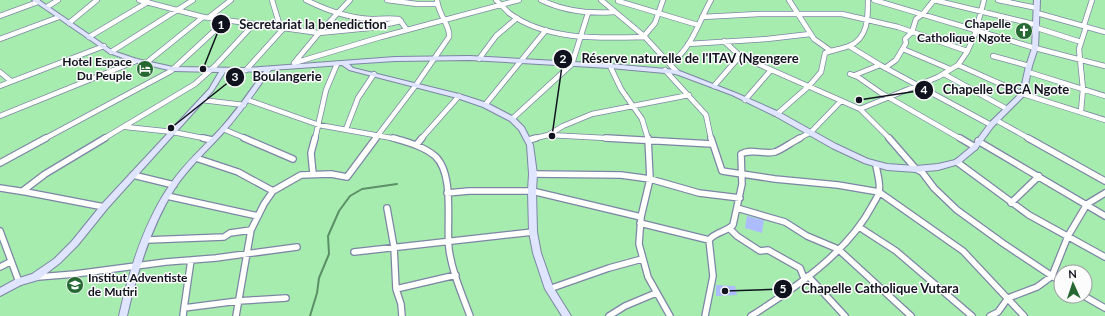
<svg xmlns="http://www.w3.org/2000/svg" width="1105" height="316" viewBox="0 0 1105 316" font-family="Lato,sans-serif">
  <rect width="100%" height="100%" fill="#ebeffd"/>
  <path fill="#a6ecae" fill-rule="evenodd" d="M0,0H1105V316H0ZM1061,272H1085V296H1061Z"/>
  <g fill="none" stroke-linecap="round" stroke-linejoin="round">
    <path stroke="#5c8f67" stroke-width="2" d="M310,316L317,293L319,278L329,254L328,236L339,211L350,196L362,189L397,184"/>
  </g>
  <path fill="#adbcfc" d="M1019,26L1030,29L1028,36L1018,33Z
    M747,216L764,220L762,233L745,228Z
    M716,285L735,286L737,295L716,296Z"/>
  <g fill="none" stroke-linecap="round" stroke-linejoin="round">
    <g stroke="#7d85a5" stroke-width="6">
      <path id="street-far1" d="M139,0L203,17L319,33L370,28L401,21
        M306,0C326,10 349,18 371,19C380,19 390,18 399,19L407,30
        M387,0L417,4H437
        M496,0C500,4 505,9 509,13C546,41 601,38 644,37
        M541,0C564,11 588,14 614,12
        M601,0L644,36L677,72
        M789,0L814,39L831,51
        M874,0L1035,48L1105,66
        M934,0L1037,25
        M998,0L1037,8
        M618,1L698,25
        M47,7L58,0
        M1037,13L1105,32
        M0,16L38,2
        M702,17L759,14H842L898,27L967,51
        M208,18L231,0
        M69,23L97,0
        M1037,28L1081,42
        M644,36L655,23L663,0
        M89,37L148,2
        M0,39L59,17
        M724,41L740,56L860,109L890,139
        M688,44L767,39L810,34
        M849,46L880,65L991,125
        M903,49L950,69
        M111,52L193,0
        M993,56L1029,66
        M479,59L496,36L517,18
        M146,63L203,17
        M294,63L381,37L519,0
        M294,63L319,33L350,0
        M670,64C692,48 698,23 711,0
        M958,65L1023,94L1105,120
        M610,66L621,89L642,119L648,139
        M885,68L896,60L906,43L905,39L912,32L916,19L923,14L934,0
        M246,70L283,29L279,23L272,0
        M665,70L706,115L711,139
        M0,72L11,81
        M1028,72L1105,96
        M850,74L858,77L881,93L961,139
        M944,74L1007,109
        M855,75L880,65
        M0,86L104,46
        M714,86L740,56
        M202,100L244,105
        M248,100L319,125L397,139
        M745,100L771,70
        M485,105L546,30
        M860,109L938,77L958,65L967,52L975,34L984,0
        M1081,111L1083,89L1079,49L1086,27L1084,25L1092,0
        M777,114L809,86L821,72L825,53C833,50 841,49 849,46C868,39 868,17 868,0
        M0,116L136,61
        M512,119L572,64L588,13
        M996,120L1030,139
        M126,127L173,132L208,139
        M223,129L247,139
        M346,129L358,98L374,74
        M549,135L624,139
        M44,139L171,71L225,21
        M103,139L195,84L215,66L252,26
        M315,139L326,90L337,64
        M375,139L416,85L449,37C451,27 438,14 437,0
        M421,139L459,96
        M532,139L548,135L563,126L592,114L689,95
        M798,139L811,132L841,101"/>
    </g>
    <g stroke="#7d85a5" stroke-width="8">
      <path id="street" d="M203,138L212,140
        M244,138L293,159
        M393,138C407,142 423,146 435,156C455,174 446,224 449,249C452,272 462,294 470,316
        M606,138L712,144
        M648,138L650,179L641,217L639,244L648,277L670,316
        M711,138L722,171L775,179L838,185L879,192L963,251L1024,316
        M889,138L916,169L922,172L934,188L957,210L1004,244L1061,282
        M960,138L975,147
        M1028,138L1105,181
        M529,140L536,138
        M978,141L1105,216
        M417,144L422,138
        M196,158L238,172L273,191
        M957,162L1029,215L1105,257
        M0,163L46,138
        M313,174L311,153L315,138
        M533,174L621,175L650,179L699,193L740,198
        M133,175L174,185
        M0,188L26,192L104,207
        M24,190L45,174L105,138
        M447,193L469,191H532L641,217
        M167,196L258,216
        M1011,203L1039,176
        M387,208L394,247L396,289L401,304L402,316
        M737,208L785,222L807,236L838,249L911,316
        M640,223L709,240
        M859,227L896,251L972,316
        M730,229L737,236L760,251L768,250L800,268L804,278
        M0,231L19,282
        M147,240L224,237L230,233L251,230
        M354,252L533,232
        M0,267L10,262
        M808,276L845,316
        M38,277L75,274L166,262L216,258L297,247
        M396,289L456,275
        M549,289L609,268L642,259
        M1084,296L1105,308
        M184,308L191,260
        M183,316L184,308L238,301L286,298
        M236,316L251,230L264,204L273,191L301,175L331,174L347,177L376,138
        M609,316L625,306L656,293
        M705,316L713,276L709,240C715,232 726,232 733,225L742,184L741,154C751,148 764,155 775,152C783,149 792,142 800,138
        M751,316C794,289 848,252 872,206C874,202 878,197 879,192C881,184 877,173 876,165
        M990,316L998,312L1008,298L1037,287L1052,276L1068,236L1087,204L1105,193"/>
    </g>
    <g stroke="#7d85a5" stroke-width="2">
      <path id="secondary" d="M32,0H39L113,51L137,59L173,67L246,68L395,57L470,56L610,64L677,70L736,93L779,112L836,144L868,159L887,164L916,166L938,164L955,160L973,145L989,123L1020,93L1026,66L1032,48L1034,0H1040L1038,48L1032,66L1026,94L993,127L977,149L959,164L938,170L916,172L887,170L864,163L832,148L775,116L732,95L676,74L610,68L470,60L395,61L349,64L353,68L459,94L487,103L514,117L524,127L533,145L537,174L536,191L537,232L541,253L553,287L571,316H562L545,289L533,253L529,232L528,191L529,174L527,145L519,130L510,121L483,107L457,98L349,70L342,65L271,70C256,91 242,112 225,131C208,150 189,167 175,188C151,227 137,272 127,316H119C129,270 144,222 171,183C185,163 203,147 220,129C236,111 250,91 264,71L225,72L213,91L107,209L78,245L60,263L38,280L21,285L0,296V288L16,279L32,274L54,259L72,241L101,205L209,89L219,72L173,71L134,62L109,53Z"/>
    </g>
    <use href="#street-far1" stroke="#fff" stroke-width="4.5"/>
    <use href="#street" stroke="#fff" stroke-width="5.5"/>
    <use href="#secondary" fill="#dfe5ff" fill-rule="evenodd"/>
  </g>
  <defs>
    <g id="church-disc" transform="scale(0.9)"><circle r="9.5" fill="#256832" stroke="#fcfcfc"/><path d="M-1.2-6h2.4v3.5h3.3v2.4h-3.3V6h-2.4V-.1h-3.3v-2.4h3.3Z" fill="#fff"/></g>
    <g id="hotel-disc" transform="scale(0.9)"><circle r="9.5" fill="#256832" stroke="#fcfcfc"/><path d="M-6-4.5h1.5V1H6V5H4.5V3h-9V5H-6ZM-4 0a1.8 1.8 0 1 1 3.6 0ZM.5 0V-2.5h3Q6-2.5 6 0Z" fill="#fff"/></g>
    <g id="school-disc" transform="scale(0.9)"><circle r="9.5" fill="#256832" stroke="#fcfcfc"/><path d="M0-5L7-2L0 1L-7-2ZM-4 1L0 2.5L4 1V4Q0 6-4 4Z" fill="#fff"/></g>
  </defs>
  <g fill-rule="evenodd">
    <use href="#church-disc" x="1024" y="31"/>
    <use href="#hotel-disc" x="145" y="69"/>
    <use href="#school-disc" x="75" y="285"/>
  </g>
  <g text-anchor="middle" stroke-width="3" stroke-linejoin="round" paint-order="stroke">
    <g font-size="12" font-weight="bold" fill="#10121e" stroke="#fcfcfc" text-anchor="end">
      <text x="1011" y="28">Chapelle<tspan x="1011" dy="14">Catholique Ngote</tspan></text>
      <text x="132" y="66">Hotel Espace<tspan x="132" dy="14">Du Peuple</tspan></text>
      <text x="88" y="282" text-anchor="start">Institut Adventiste<tspan x="88" dy="14">de Mutiri</tspan></text>
    </g>
  </g>
  <path fill="none" stroke="#10121e" stroke-width="1.5" d="M203 69L221 24M552 136L563 59M171 128L235 77M859 100L924 90M725 291L783 289"/>
  <g fill="#10121e" stroke="#fcfcfc" stroke-width="1.5">
    <circle cx="203" cy="69" r="4"/>
    <circle cx="552" cy="136" r="4"/>
    <circle cx="171" cy="128" r="4"/>
    <circle cx="859" cy="100" r="4"/>
    <circle cx="725" cy="291" r="4"/>
    <circle cx="221" cy="24" r="10"/>
    <circle cx="563" cy="59" r="10"/>
    <circle cx="235" cy="77" r="10"/>
    <circle cx="924" cy="90" r="10"/>
    <circle cx="783" cy="289" r="10"/>
  </g>
  <g font-size="12" text-anchor="middle" font-weight="bold" fill="#fff">
    <text x="221" y="29">1</text>
    <text x="563" y="63">2</text>
    <text x="235" y="81">3</text>
    <text x="924" y="94">4</text>
    <text x="783" y="293">5</text>
  </g>
  <g font-size="13" text-anchor="middle" font-weight="bold" fill="#10121e" stroke="#fcfcfc" stroke-width="3" stroke-linejoin="round" paint-order="stroke">
    <text x="313" y="29">Secretariat la benediction</text>
    <text x="690" y="63">Réserve naturelle de l'ITAV (Ngengere</text>
    <text x="287" y="81">Boulangerie</text>
    <text x="1006" y="94">Chapelle CBCA Ngote</text>
    <text x="880" y="293">Chapelle Catholique Vutara</text>
  </g>
  <g transform="translate(1073 284) rotate(357)"><circle r="19" fill="#fcfcfc" stroke="#9e9ea3"/>
  <path d="M0-3L7 15L0 10L-7 15Z" fill="#256832"/>
  <text y="-6" font-size="11" font-weight="bold" text-anchor="middle" fill="#10121e">N</text>
  </g>
</svg>
